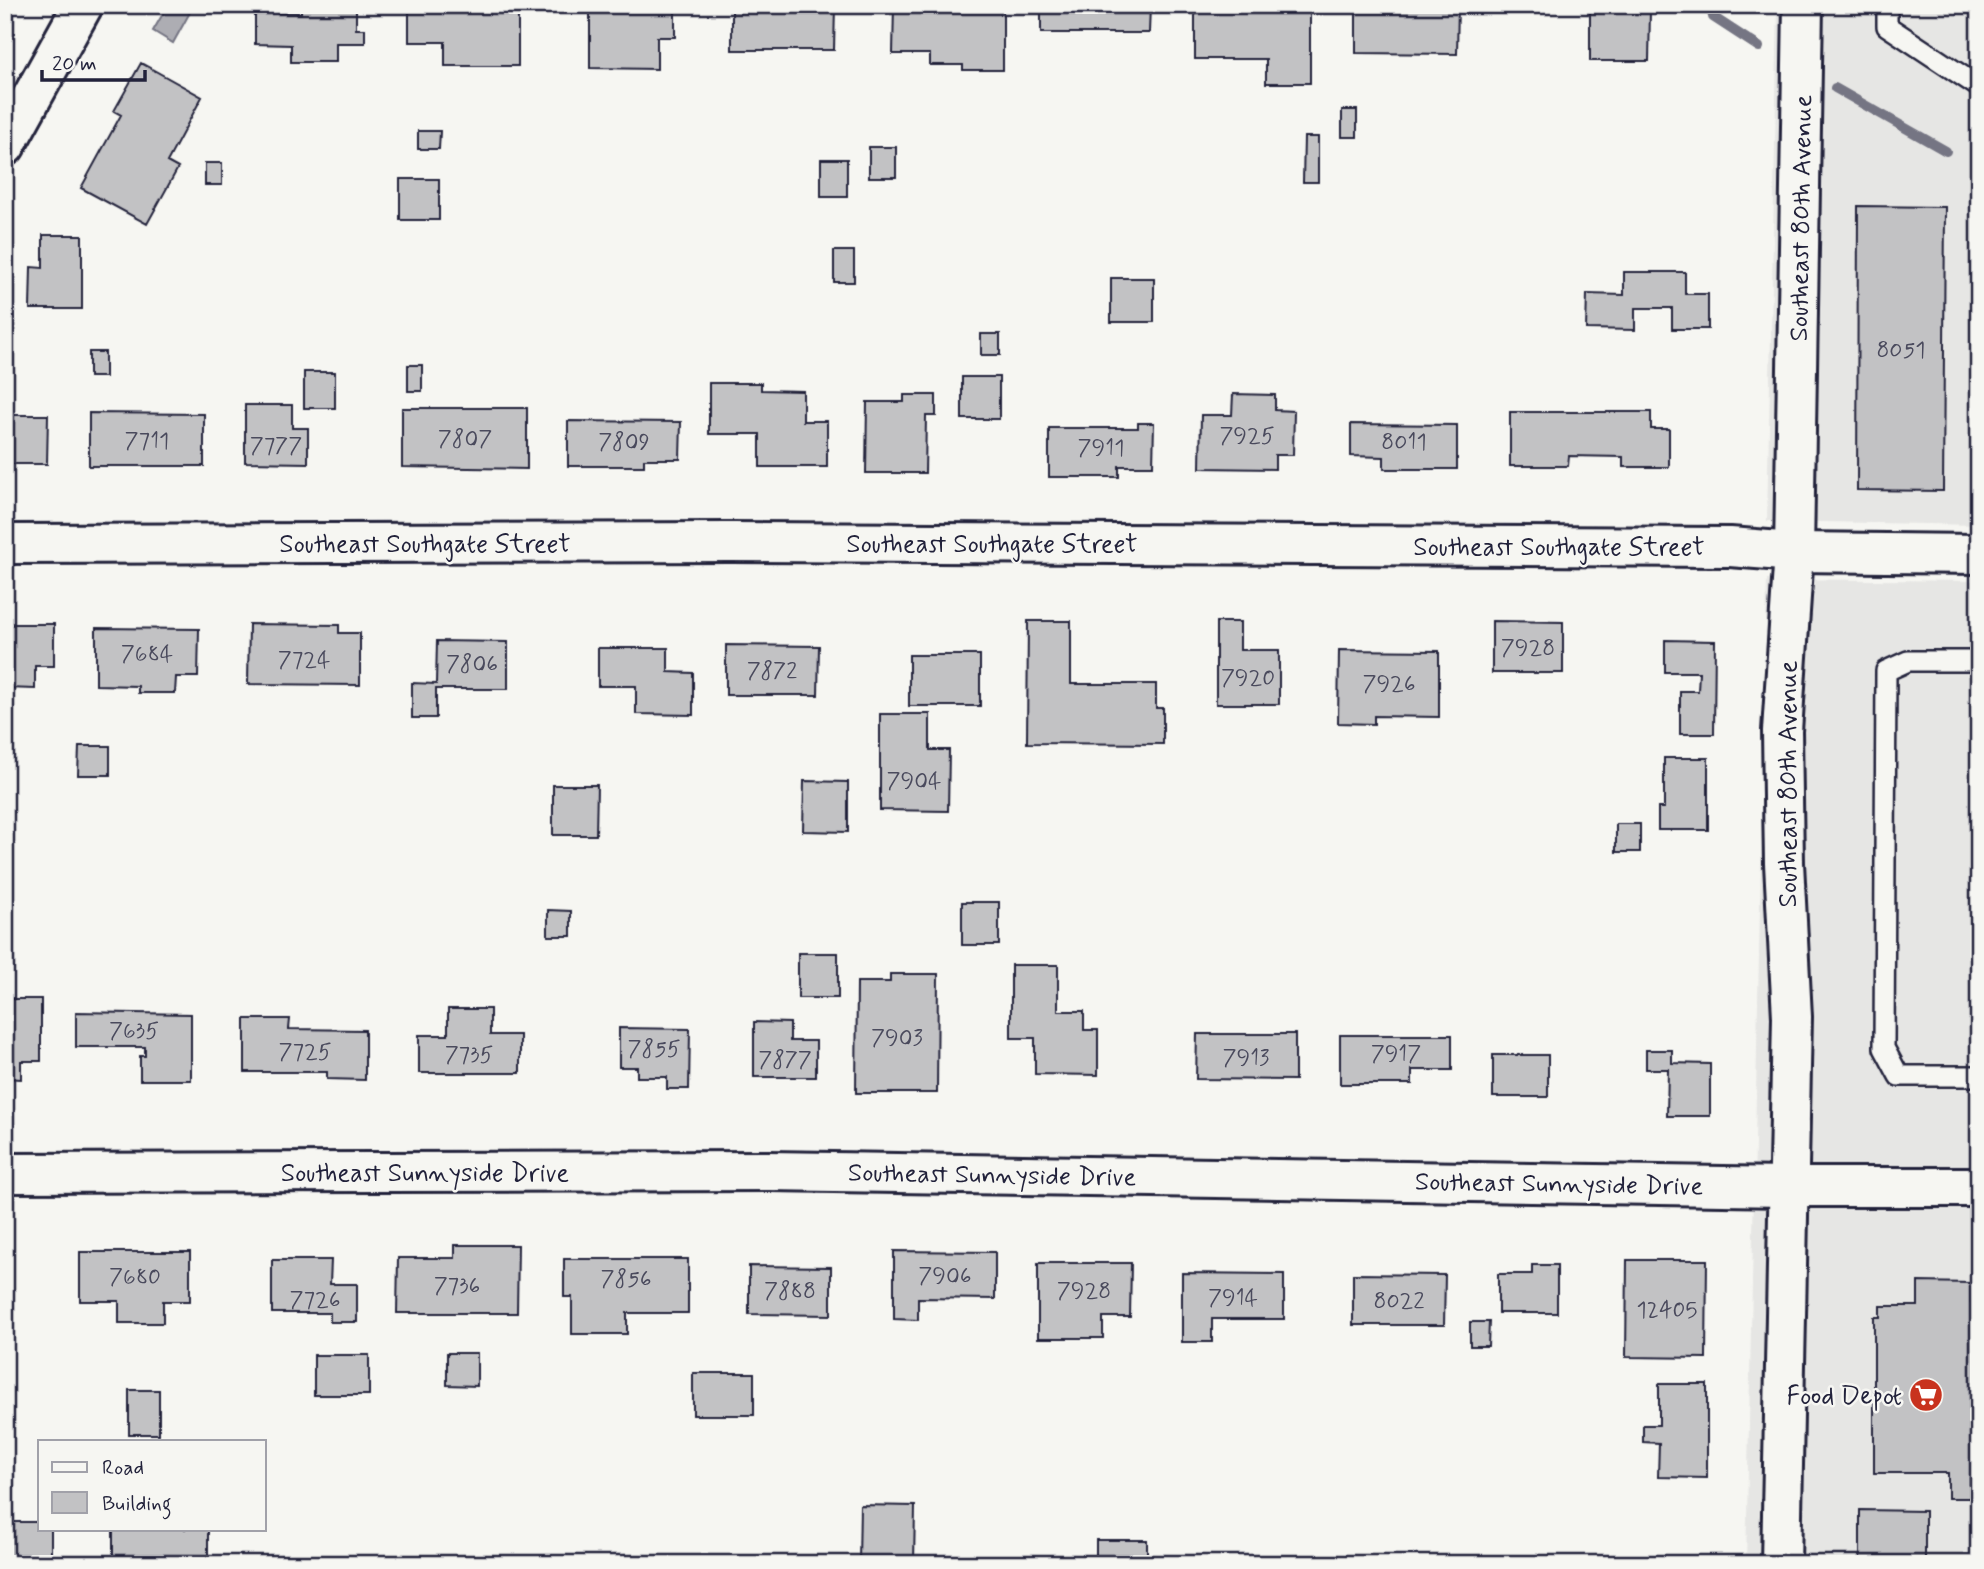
<svg xmlns="http://www.w3.org/2000/svg" width="1984" height="1569" viewBox="0 0 1984 1569" font-family="Mynerve,sans-serif">
  <rect width="100%" height="100%" fill="#f6f6f2"/>
  <filter id="ink" filterUnits="userSpaceOnUse"><feTurbulence type="fractalNoise" baseFrequency=".0143" numOctaves="2"/><feDisplacementMap in="SourceGraphic" scale="14" xChannelSelector="R" yChannelSelector="G"/><feConvolveMatrix kernelMatrix="1 2 1 2 8 2 1 2 1" color-interpolation-filters="sRGB"/></filter>
  <g filter="url(#ink)">
    <path fill="#e6e6e4" d="M1778,5H1979V525L1767,521Z
      M1767,579L1979,581V1564H1746Z"/>
    <path fill="#adadb3" stroke="#757583" stroke-width="2" d="M168,5H194L173,43L153,31Z"/>
    <g fill="none" stroke-linecap="round" stroke-linejoin="round">
      <path stroke="#757583" stroke-width="10" d="M1711,5L1713,17L1759,47
        M1835,88L1946,151"/>
    </g>
    <path fill="#c2c2c4" stroke="#22223b" stroke-width="2" d="M301,5H356V29H365V43H336V62H291V45L255,44V13H301Z
      M409,5H518V66H445V42H409Z
      M590,5H675V37H657V69L590,68Z
      M732,5H835L834,50H732Z
      M894,5L1003,6V70H963V65H930V54H893Z
      M1041,5H1150L1149,33H1041Z
      M1195,5H1310V83H1266V59H1195Z
      M1356,5H1458L1457,54L1356,53Z
      M1590,10H1650L1649,61H1590Z
      M141,63L202,97L167,162L178,168L147,224L81,188L121,115L114,111Z
      M1342,110H1357V137H1342Z
      M418,131H440L439,149H418Z
      M1304,137H1318V182H1303Z
      M869,147H896V177H869Z
      M821,159H847V197H821Z
      M205,163H222V185H205Z
      M400,179H439V220H400Z
      M1858,206L1945,207L1943,491L1857,490Z
      M43,235H82V309H30L31,267L43,268Z
      M834,251H854V282H834Z
      M1624,272H1685V294H1708V329H1672V308H1635V330L1586,329L1587,294L1624,295Z
      M1111,278H1154V322H1111Z
      M981,334H1000V355H981Z
      M89,352H105V377H89Z
      M408,365H422V391H408Z
      M304,372H335V408H304Z
      M962,377H999V419H962Z
      M709,383H761V390L803,391V421H827V467H760V434H709Z
      M1233,394L1275,395V410L1294,411L1293,455H1275V469L1200,468L1201,415H1232Z
      M904,395H936V416H926L925,473H866L867,402H904Z
      M245,405H292V428H308V463L245,462Z
      M402,408H527V469L402,467Z
      M1510,412H1651V429H1669V467H1623V457L1569,456L1568,466H1510Z
      M89,413L204,414V466H89Z
      M5,415H48L47,464H5Z
      M568,421L681,422L680,459H644V466H568Z
      M1138,423H1154L1153,466H1119V477H1049V428H1138Z
      M1351,424L1457,425V469H1384V457L1351,456Z
      M1028,621H1071V684H1156V708H1163V744L1027,743Z
      M1492,621L1563,622V673H1492Z
      M1216,622H1240V650H1279V704H1216Z
      M5,624H54V666H35V689L6,688Z
      M249,624L339,625V633H360V685L248,684Z
      M96,628L199,629L198,677H176L175,693H138V686L96,685Z
      M1665,640L1715,641L1714,734H1680V691H1698L1699,672H1665Z
      M437,641L508,642V689H436V718H412V683L436,684Z
      M726,645L819,646L818,695H726Z
      M598,648H668V672L693,673V715L636,714V686H598Z
      M1339,650L1439,651V717L1374,716V724L1338,723Z
      M909,655H980V706H909Z
      M880,714H930V750H949L948,811L880,810Z
      M79,746H110V775H78Z
      M1664,758H1708V830H1658V808H1664Z
      M804,781L848,782V832L803,831Z
      M553,785H597L596,835H553Z
      M1616,824H1640V852H1616Z
      M962,902H999V945H962Z
      M548,910L571,911V936H548Z
      M798,953H838V998H798Z
      M1011,965H1058V1011H1084V1030H1098V1075L1035,1074V1038H1011Z
      M890,974H938L937,1093H856L857,982H890Z
      M5,999H41V1061H21V1079L5,1078Z
      M448,1009H490V1035H520V1073H419V1035H448Z
      M76,1012L191,1014V1080H140V1056H145V1047H76Z
      M245,1019H290L289,1029L365,1030V1080L327,1079V1072H245Z
      M754,1022L790,1023V1041H816V1077H754Z
      M619,1028L690,1029L689,1089H667V1077H637V1067H619Z
      M1197,1034H1295V1080L1196,1079Z
      M1340,1035H1452V1070H1412V1084H1340Z
      M1646,1050H1672V1063L1710,1064V1116H1667L1668,1069H1646Z
      M1493,1055H1548V1097H1493Z
      M455,1245H518L517,1313H397L398,1258H455Z
      M894,1251L995,1252V1299L918,1298V1320L894,1319Z
      M80,1252H190V1301H163V1323H119V1301H80Z
      M564,1259H688V1313H627V1334H572V1297H564Z
      M272,1260H331L330,1284H357V1322H330V1313H272Z
      M1627,1260H1707L1706,1358L1626,1357Z
      M1038,1263H1131L1130,1317H1103V1338H1038Z
      M1532,1265H1557V1313H1498V1274H1532Z
      M749,1266L831,1267V1315L749,1314Z
      M1182,1273L1284,1274V1319H1212V1342H1182Z
      M1353,1274L1445,1275L1444,1325H1353Z
      M1918,1282L1971,1283V1302H1979V1478H1970V1498H1948V1473H1874V1317H1880V1306H1918Z
      M1470,1322H1489L1488,1346H1470Z
      M447,1353H477V1386L447,1385Z
      M314,1355H369V1395H314Z
      M693,1373H754V1415H693Z
      M1659,1384H1707V1478L1658,1477L1659,1443L1643,1442V1425H1659Z
      M129,1390H159V1434H129Z
      M860,1505L915,1506L914,1564H859Z
      M1860,1510L1925,1511V1564H1860Z
      M5,1522H40V1529H51V1564H5Z
      M113,1529H208V1564H113Z
      M1096,1540H1147V1564H1096Z"/>
    <g fill="none" stroke-linecap="round" stroke-linejoin="round">
      <g stroke="#22223b" stroke-width="24">
        <path id="service" d="M1887,5V26L1979,87
          M1979,661H1908L1886,671L1884,1048L1899,1076H1979"/>
      </g>
      <g stroke="#22223b" stroke-width="44">
        <path id="minor" d="M5,146L83,5
          M5,544L731,542L1730,547L1794,552L1979,554
          M5,1173L769,1171L1787,1187H1979
          M1781,1564L1792,1017L1784,863L1782,731L1794,552L1803,5"/>
      </g>
      <use href="#service" stroke="#f6f6f2" stroke-width="19"/>
      <use href="#minor" stroke="#f6f6f2" stroke-width="38"/>
    </g>
  </g>
  <defs>
    <g id="supermarket-disc" transform="scale(1.75)"><circle r="9.5" fill="#c8321e" stroke="#f6f6f2"/><path d="M-6-5.5h2.5l.6 2H6L4.5 2H-2.5L-4.4-4H-6ZM-1.5 3.2a1.3 1.3 0 1 0 .1 0ZM3 3.2a1.3 1.3 0 1 0 .1 0Z" fill="#fff"/></g>
  </defs>
  <g fill-rule="evenodd">
    <use href="#supermarket-disc" x="1926" y="1395"/>
  </g>
  <g text-anchor="middle" stroke-width="5" stroke-linejoin="round" paint-order="stroke">
    <g font-size="23" fill="#4a4a5d">
      <text x="1901" y="357">8051</text>
      <text x="1247" y="443">7925</text>
      <text x="465" y="446">7807</text>
      <text x="147" y="448">7711</text>
      <text x="624" y="449">7809</text>
      <text x="1404" y="449">8011</text>
      <text x="276" y="453">7777</text>
      <text x="1101" y="455">7911</text>
      <text x="1528" y="655">7928</text>
      <text x="147" y="661">7684</text>
      <text x="304" y="667">7724</text>
      <text x="472" y="671">7806</text>
      <text x="772" y="678">7872</text>
      <text x="1248" y="685">7920</text>
      <text x="1389" y="691">7926</text>
      <text x="914" y="788">7904</text>
      <text x="134" y="1038">7635</text>
      <text x="897" y="1045">7903</text>
      <text x="654" y="1056">7855</text>
      <text x="305" y="1059">7725</text>
      <text x="1396" y="1061">7917</text>
      <text x="469" y="1062">7735</text>
      <text x="1246" y="1065">7913</text>
      <text x="785" y="1067">7877</text>
      <text x="945" y="1283">7906</text>
      <text x="135" y="1284">7680</text>
      <text x="626" y="1286">7856</text>
      <text x="457" y="1293">7736</text>
      <text x="790" y="1298">7888</text>
      <text x="1084" y="1298">7928</text>
      <text x="1233" y="1305">7914</text>
      <text x="315" y="1307">7726</text>
      <text x="1399" y="1308">8022</text>
      <text x="1667" y="1317">12405</text>
    </g>
    <g font-size="26" fill="#22223b" stroke="#f6f6f2">
      <text transform="translate(1800 218) rotate(-89)" y="9">Southeast 80th Avenue</text>
      <text x="425" y="552">Southeast Southgate Street</text>
      <text x="992" y="552">Southeast Southgate Street</text>
      <text x="1559" y="555">Southeast Southgate Street</text>
      <text transform="translate(1787 784) rotate(-90)" y="9">Southeast 80th Avenue</text>
      <text x="425" y="1181">Southeast Sunnyside Drive</text>
      <text transform="translate(992 1174) rotate(1)" y="9">Southeast Sunnyside Drive</text>
      <text transform="translate(1559 1183) rotate(1)" y="9">Southeast Sunnyside Drive</text>
    </g>
    <g font-size="26" fill="#22223b" stroke="#f6f6f2" text-anchor="end">
      <text x="1902" y="1404">Food Depot</text>
    </g>
  </g>
  <rect width="1984" height="1569" fill="none" stroke="#f6f6f2" stroke-width="28"/>
  <rect x="14" y="14" width="1956" height="1541" fill="none" stroke="#22223b" stroke-width="2.5" filter="url(#ink)"/>
  <rect x="38" y="1440" width="228" height="91" fill="#f6f6f2" stroke="#a1a1a9" stroke-width="2"/>
  <rect x="52" y="1462" width="35" height="10" fill="#f6f6f2" stroke="#a1a1a9" stroke-width="2"/>
  <text x="102" y="1474" font-size="21" fill="#22223b">Road</text>
  <rect x="52" y="1492" width="35" height="21" fill="#c2c2c4" stroke="#a1a1a9" stroke-width="2"/>
  <text x="102" y="1510" font-size="21" fill="#22223b">Building</text>
  <path d="M42 70v10h103v-10" fill="none" stroke="#22223b" stroke-width="3.5"/>
  <text x="52" y="70" font-size="21" fill="#22223b" stroke="#f6f6f2" stroke-width="5" paint-order="stroke">20 m</text>
</svg>
